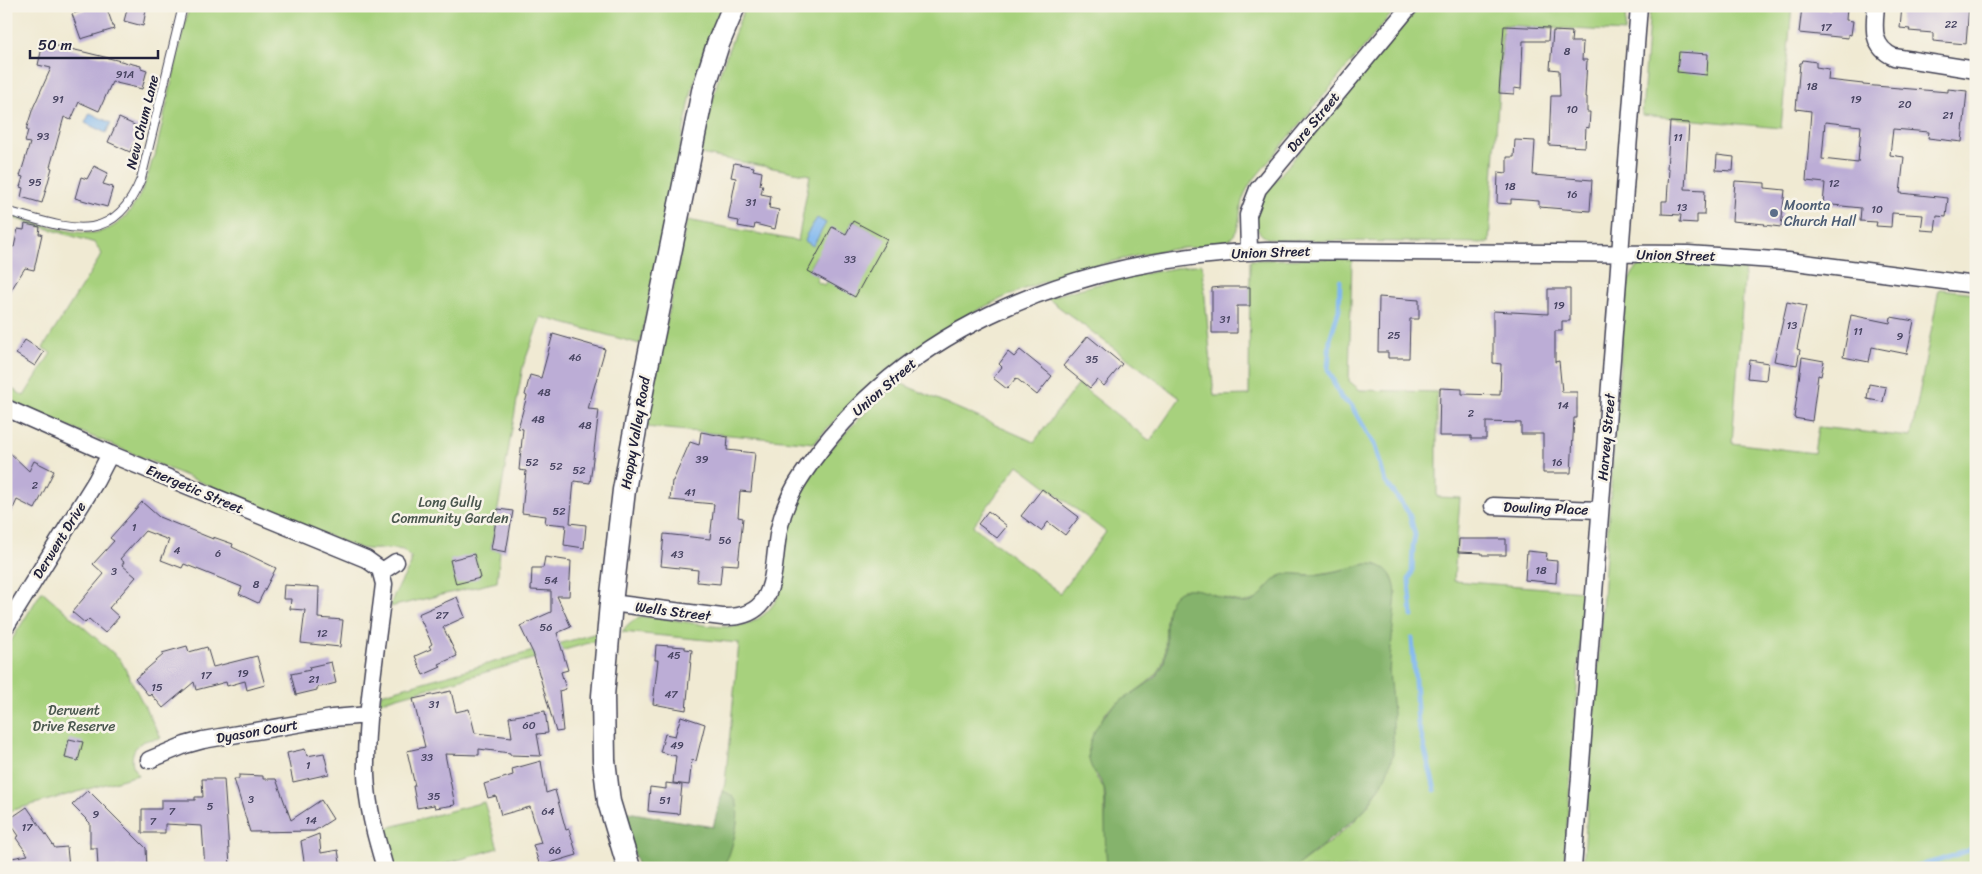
<svg xmlns="http://www.w3.org/2000/svg" width="1982" height="874" viewBox="0 0 1982 874" font-family="Sriracha,sans-serif">
  <rect width="100%" height="100%" fill="#f7f3e8"/>
  <filter id="ink" filterUnits="userSpaceOnUse"><feTurbulence type="fractalNoise" baseFrequency=".02" numOctaves="2"/><feDisplacementMap in="SourceGraphic" scale="10" xChannelSelector="R" yChannelSelector="G"/><feConvolveMatrix kernelMatrix="1 2 1 2 8 2 1 2 1" color-interpolation-filters="sRGB"/></filter>
  <filter id="wash" filterUnits="userSpaceOnUse"><feTurbulence type="fractalNoise" baseFrequency=".0096" numOctaves="4" result="noise"/><feDisplacementMap in="SourceGraphic" scale="20" xChannelSelector="R" yChannelSelector="G"/><feGaussianBlur stdDeviation="1.12" result="paint"/><feColorMatrix in="noise" values="0 0 0 0 0 0 0 0 0 0 0 0 0 0 0 0 0 1.4 0 .05"/><feComposite in="paint" operator="in"/></filter>
  <g filter="url(#wash)">
    <rect width="100%" height="100%" fill="#f0ead3"/>
    <path fill="#a7d17d" stroke="#647a5c" fill-rule="evenodd" d="M189,6H723L703,53L692,90L640,344L541,317L523,366L491,549L500,551L497,582L390,607L394,595L411,564V558L403,550C385,546 372,553 353,546L24,408L6,397V385L24,396L51,353L43,348L102,254L95,243L6,216V214C30,220 65,233 89,233C127,233 144,192 152,161L155,156Z
      M745,6H1398L1250,184C1247,189 1244,195 1242,201C1239,213 1241,231 1230,239C1216,250 1191,246 1174,249C1156,251 1137,256 1119,260C989,290 902,343 814,443L646,427L687,220L798,241L810,175L700,154L719,75ZM853,221L886,239L827,281L824,285L816,281L818,277L808,270L816,256L823,260L846,234Z
      M1420,6H1626L1625,32L1503,25L1489,243L1274,240C1246,235 1256,208 1267,191Z
      M1650,6H1792L1781,128L1642,115Z
      M1352,258L1349,381L1360,390L1437,392V497L1460,498L1454,581L1584,591L1564,868H1295C1319,849 1350,830 1368,805C1405,755 1390,729 1389,673C1389,647 1393,619 1396,593C1394,579 1388,568 1374,564L1314,575L1295,574L1268,586L1259,599L1243,603L1193,590L1166,618C1164,667 1170,668 1127,697C1119,702 1108,708 1103,717C1098,726 1096,762 1094,774L1104,788L1107,868H723C730,856 743,813 735,801C733,796 728,793 723,791L725,783L739,643L622,632C627,624 633,619 643,617C691,616 748,650 778,597C784,575 782,551 788,529C802,469 854,421 900,383L1034,442L1078,384L1150,441L1180,398L1047,298C1098,283 1150,271 1202,264L1214,396L1249,395L1250,260ZM1018,465L1106,532L1060,593L973,526Z
      M1652,262L1745,266L1732,443L1814,453L1818,427L1911,437L1939,289L1976,293V868H1583L1624,309C1627,290 1628,263 1652,262Z
      M42,591L120,659L161,738C156,739 150,739 145,741C130,746 129,764 138,775L6,812V649Z
      M597,633L596,641L380,702L381,694Z
      M484,802L498,848L432,868H395L383,829Z"/>
    <path fill="#85b36c" stroke="#546a54" d="M1366,564C1386,564 1394,574 1396,593L1389,672L1393,712V754L1387,773L1382,784L1362,813L1295,868H1107C1106,853 1105,838 1105,822C1105,812 1107,799 1104,788C1102,780 1094,774 1091,766C1082,746 1099,719 1114,706C1130,692 1157,684 1164,662C1170,642 1158,603 1180,591C1197,582 1227,604 1246,603C1264,601 1265,583 1280,576C1291,571 1303,576 1314,575C1331,573 1349,568 1366,564Z
      M723,791C728,793 733,796 736,801C742,815 731,855 723,868H638L622,811L713,827Z"/>
    <path fill="#7fb7ef" stroke="#506c95" d="M90,113L111,123L106,133L85,123Z
      M817,218L826,223L813,246L805,241L807,236L806,235Z"/>
    <g fill="none" stroke-linecap="round" stroke-linejoin="round">
      <path stroke="#7fb7ef" stroke-width="5" d="M1340,281L1339,310L1330,339L1328,369L1341,398L1351,405L1375,446L1385,481L1409,513L1415,535L1413,545L1412,572L1409,580L1412,616
        M1412,638L1418,723L1435,790
        M1970,850L1976,841
        M1908,868L1938,861L1976,848"/>
    </g>
    <g id="blocks">
      <path fill="#bcadd6" fill-rule="evenodd" d="M97,6H106L114,29L81,39L72,14Z
        M128,6L146,10L143,26L124,21Z
        M1831,6L1847,7L1846,20L1853,21L1851,35L1848,34V38L1799,33L1802,7L1830,10Z
        M1902,6H1969L1966,44L1933,41V33L1909,31L1910,29L1900,28Z
        M1504,26L1549,28L1548,41H1523L1521,89L1514,88V94L1499,93Z
        M1553,31L1572,32L1571,42H1583L1582,60H1587L1585,97H1587V112H1590L1589,128L1586,127L1585,147L1549,145L1551,96H1560L1559,70L1550,69Z
        M43,43L84,52L141,66V68L147,70L142,89L112,82L99,111L79,102L71,120L64,117L50,167L52,168L42,203L21,197L23,188L20,187L23,177L20,176L30,143L25,142L28,130H26L33,108L51,68L38,65Z
        M1679,52L1708,54L1707,75L1677,72Z
        M1803,60L1816,62V67L1829,69L1828,80L1863,84V85L1948,92V89L1967,91L1962,142L1928,138L1929,132L1893,129L1890,155L1904,157L1900,193L1948,198L1946,217L1937,216L1935,231L1921,230L1923,215L1892,213L1891,227L1876,226L1877,222L1860,221L1861,208L1823,204L1825,183L1806,181L1811,111L1796,109L1800,63H1802ZM1825,122L1861,126L1858,163L1822,159Z
        M119,118L141,128L130,152L108,142Z
        M1670,122L1689,123L1685,189L1705,190L1704,215H1697V223L1680,222L1681,215L1662,214V201H1667L1669,169H1667Z
        M1515,140L1535,141L1533,175L1592,180L1590,211L1539,207V201L1511,199V204L1497,203L1498,172L1507,173V157H1514Z
        M1717,155L1734,157L1733,171L1716,170Z
        M734,163L754,167L753,170L762,172L760,185H763L761,194L771,196L769,208L779,210L775,229L755,224L754,229L738,226L739,221L728,219L736,178L731,177Z
        M94,166L108,173L103,184L113,187L107,207L75,198L81,177L87,179Z
        M1735,181L1765,183V188L1785,190L1781,227L1764,225L1765,224L1732,221Z
        M853,221L887,239L855,297L808,271L832,227L846,234Z
        M25,224L40,227L39,234H42L34,270L25,268L6,298V259L9,246L14,247L18,229L24,230Z
        M1220,287H1250V306H1237V333H1212V288Z
        M1548,289H1570V321H1562V331H1555V362L1559,361L1562,392H1577V418H1574L1571,473H1543V434H1521V423L1486,422V439H1471V436H1439L1440,388L1462,389V394L1500,395L1501,364L1493,363V311L1548,314Z
        M1379,297L1419,300V319H1410L1409,358H1388V352H1378Z
        M1787,302L1806,306L1797,349L1800,350L1797,365L1774,361Z
        M1851,315L1890,323L1891,317L1914,321L1907,354L1872,347L1869,362L1843,357Z
        M553,334L605,349L588,409L599,410L590,483L574,481L570,523L586,525L584,548L564,545L566,525L545,523L546,516L522,513L526,471L519,470L523,429L518,428L527,396L525,395L530,375L541,378Z
        M1088,336L1122,364L1104,386L1097,380L1090,388L1063,366Z
        M25,340L44,352L35,366L16,354Z
        M1020,350L1052,376L1037,395L1016,378L1007,389L993,378L1002,367L999,364L1008,352L1014,357Z
        M1802,357L1824,361L1821,376L1818,375L1812,421L1794,418Z
        M1750,360L1768,363L1766,380L1748,378Z
        M1869,384L1886,387L1883,402L1867,399Z
        M701,432L728,437L727,450L755,453L751,492L740,491L738,517L743,518L738,565L722,564L720,584L697,582L698,570L661,566L664,534L710,539L714,504L670,500L672,481H673L690,442L699,445Z
        M6,449L29,471L34,461L54,471L35,509L17,500L6,524Z
        M1042,489L1079,517L1065,535L1048,522L1041,531L1021,516Z
        M142,502L159,517L213,539V537L233,544L232,547L276,568L258,603L239,594L242,587L184,564L182,568L161,560L169,540L145,531L120,559L124,562L122,565L136,577L109,608L119,617L105,633L89,619L85,623L72,612L104,574L93,564L114,541L110,538Z
        M498,509L513,511L506,552L491,549Z
        M988,511L1007,526L997,538L978,524Z
        M1459,539H1506V555H1482V553L1458,552Z
        M1527,551L1547,553L1546,560L1557,561L1556,583L1525,580Z
        M474,554L480,578L456,584L450,560Z
        M545,557L571,561L569,596H557L571,627L557,633L568,670L561,672L566,689L559,691L563,731L556,732L533,653L520,626L551,612V591L531,590L532,568H543Z
        M284,585L319,587L318,618L343,620L340,647L301,643L305,610L290,609L291,599H283Z
        M457,597L465,617L443,627L457,656L439,664L441,667L423,675L415,656L431,649L429,646L432,644L418,614Z
        M656,645L685,647V649L692,650L686,710L653,704L658,660H655Z
        M187,646L189,652L207,647L213,667L257,656L265,685L247,690L245,681L227,686L226,682L196,690L194,682L163,708L151,694L149,696L135,679L163,655L162,653Z
        M331,662L336,683L317,688V690L296,695L291,674L310,670L309,667Z
        M451,691L456,712L469,709L475,733L512,737L509,717L545,711L548,733L537,734L541,756L510,755V753L479,749V755L445,754L455,805L435,808L434,805L417,808L413,786H415L407,751L425,747L413,699Z
        M681,716L705,724L696,761L692,760L689,785L673,783L676,756L660,752L665,734L675,736Z
        M69,739L83,742L78,761L65,758Z
        M305,749L307,756L324,753L329,774L293,782L287,753Z
        M541,761L546,793L555,790L566,830L569,829L577,855L540,866L533,845L541,843L530,807L501,815L496,796L488,798L484,784L513,775L512,769Z
        M239,775L263,776V779H276L291,820L321,800L333,819L314,831L250,832L234,779H239Z
        M202,779H224L230,866L205,868L202,826L165,824V833H142V809H161V800H195V797H203Z
        M666,783L682,785L679,814L648,811L650,787L666,789Z
        M88,790L146,848L147,868H98L97,848H90V823L72,805Z
        M27,807L55,848L67,847L69,868H6V859L28,855L16,838L19,836L8,820Z
        M319,834L321,853L338,850L341,868H305L301,841Z"/>
    </g>
  </g>
  <g filter="url(#ink)">
    <use href="#blocks" fill-opacity="0" stroke="#414052" stroke-width="1"/>
    <g fill="none" stroke-linecap="round" stroke-linejoin="round">
      <g stroke="#414052" stroke-width="10">
        <path id="lane" d="M6,211C63,226 112,251 141,179L183,6"/>
      </g>
      <g stroke="#414052" stroke-width="19">
        <path id="street" d="M1876,6C1874,27 1871,47 1894,57L1976,70
          M1249,251L1248,215L1258,189L1410,6
          M6,408L110,454L366,559L380,569L384,584C377,645 365,713 366,774C367,807 376,837 385,868
          M1493,506L1600,510
          M381,572L396,562
          M611,603L722,617C780,619 771,570 779,529C783,510 792,490 803,474C906,320 1088,257 1266,251L1688,254L1788,261L1976,285
          M6,626L96,481L110,454
          M149,760L185,745L203,740L332,718L369,715
          M1573,868L1639,6"/>
      </g>
      <g stroke="#414052" stroke-width="25">
        <path id="secondary" d="M629,868L609,802L604,760L603,696L611,603L624,490L644,381L703,91L718,44L734,6"/>
      </g>
      <use href="#lane" stroke="#fff" stroke-width="8"/>
      <use href="#street" stroke="#fff" stroke-width="16"/>
      <use href="#secondary" stroke="#fff" stroke-width="22"/>
    </g>
  </g>
  <circle fill="#5c6f8a" stroke="#f7f3e8" stroke-width="2" cx="1774" cy="213" r="5"/>
  <g text-anchor="middle" stroke-width="5" stroke-linejoin="round" paint-order="stroke">
    <g font-size="11" fill="#484562">
      <text x="1951" y="28">22</text>
      <text x="1826" y="31">17</text>
      <text x="1567" y="55">8</text>
      <text x="125" y="78">91A</text>
      <text x="1812" y="90">18</text>
      <text x="58" y="103">91</text>
      <text x="1856" y="103">19</text>
      <text x="1905" y="108">20</text>
      <text x="1572" y="113">10</text>
      <text x="1948" y="119">21</text>
      <text x="43" y="140">93</text>
      <text x="1678" y="141">11</text>
      <text x="35" y="186">95</text>
      <text x="1834" y="187">12</text>
      <text x="1510" y="190">18</text>
      <text x="1572" y="198">16</text>
      <text x="751" y="206">31</text>
      <text x="1682" y="211">13</text>
      <text x="1877" y="213">10</text>
      <text x="850" y="263">33</text>
      <text x="1559" y="309">19</text>
      <text x="1225" y="323">31</text>
      <text x="1792" y="329">13</text>
      <text x="1858" y="335">11</text>
      <text x="1394" y="339">25</text>
      <text x="1900" y="340">9</text>
      <text x="575" y="361">46</text>
      <text x="1092" y="363">35</text>
      <text x="544" y="396">48</text>
      <text x="1563" y="409">14</text>
      <text x="1471" y="417">2</text>
      <text x="538" y="423">48</text>
      <text x="585" y="429">48</text>
      <text x="702" y="463">39</text>
      <text x="532" y="466">52</text>
      <text x="1557" y="466">16</text>
      <text x="556" y="470">52</text>
      <text x="579" y="474">52</text>
      <text x="35" y="489">2</text>
      <text x="690" y="496">41</text>
      <text x="559" y="515">52</text>
      <text x="134" y="531">1</text>
      <text x="725" y="544">56</text>
      <text x="177" y="554">4</text>
      <text x="218" y="557">6</text>
      <text x="677" y="558">43</text>
      <text x="1541" y="574">18</text>
      <text x="114" y="575">3</text>
      <text x="551" y="584">54</text>
      <text x="256" y="588">8</text>
      <text x="442" y="619">27</text>
      <text x="546" y="631">56</text>
      <text x="322" y="637">12</text>
      <text x="674" y="659">45</text>
      <text x="243" y="677">19</text>
      <text x="206" y="679">17</text>
      <text x="314" y="683">21</text>
      <text x="157" y="691">15</text>
      <text x="671" y="698">47</text>
      <text x="434" y="708">31</text>
      <text x="529" y="729">60</text>
      <text x="677" y="749">49</text>
      <text x="427" y="761">33</text>
      <text x="308" y="769">1</text>
      <text x="434" y="800">35</text>
      <text x="251" y="803">3</text>
      <text x="665" y="804">51</text>
      <text x="210" y="810">5</text>
      <text x="172" y="815">7</text>
      <text x="548" y="815">64</text>
      <text x="96" y="818">9</text>
      <text x="311" y="824">14</text>
      <text x="153" y="825">7</text>
      <text x="27" y="831">17</text>
      <text x="555" y="854">66</text>
    </g>
    <g font-size="14" fill="#22223b" stroke="#f7f3e8">
      <text transform="translate(142 122) rotate(-76)" y="5">New Chum Lane</text>
      <text transform="translate(1313 122) rotate(-50)" y="5">Dare Street</text>
      <text transform="translate(1271 252) rotate(-2)" y="5">Union Street</text>
      <text transform="translate(1676 255) rotate(1)" y="5">Union Street</text>
      <text transform="translate(884 387) rotate(-41)" y="5">Union Street</text>
      <text transform="translate(635 433) rotate(-80)" y="5">Happy Valley Road</text>
      <text transform="translate(1606 437) rotate(-85)" y="5">Harvey Street</text>
      <text transform="translate(195 489) rotate(23)" y="5">Energetic Street</text>
      <text transform="translate(1546 508) rotate(2)" y="5">Dowling Place</text>
      <text transform="translate(59 540) rotate(-58)" y="5">Derwent Drive</text>
      <text transform="translate(673 611) rotate(7)" y="5">Wells Street</text>
      <text transform="translate(257 731) rotate(-10)" y="5">Dyason Court</text>
    </g>
    <g font-size="14" fill="#4e5e75" stroke="#f7f3e8" text-anchor="start">
      <text x="1784" y="210">Moonta<tspan x="1784" dy="16">Church Hall</tspan></text>
    </g>
    <g font-size="14" fill="#4a574f" stroke="#f7f3e8">
      <text x="450" y="507">Long Gully<tspan x="450" dy="16">Community Garden</tspan></text>
      <text x="74" y="715">Derwent<tspan x="74" dy="16">Drive Reserve</tspan></text>
    </g>
  </g>
  <rect width="1982" height="874" fill="none" stroke="#f7f3e8" stroke-width="25"/>
  <path d="M30 50v8h128v-8" fill="none" stroke="#22223b" stroke-width="2.5"/>
  <text x="38" y="50" font-size="15" fill="#22223b" stroke="#f7f3e8" stroke-width="4" paint-order="stroke">50 m</text>
</svg>
